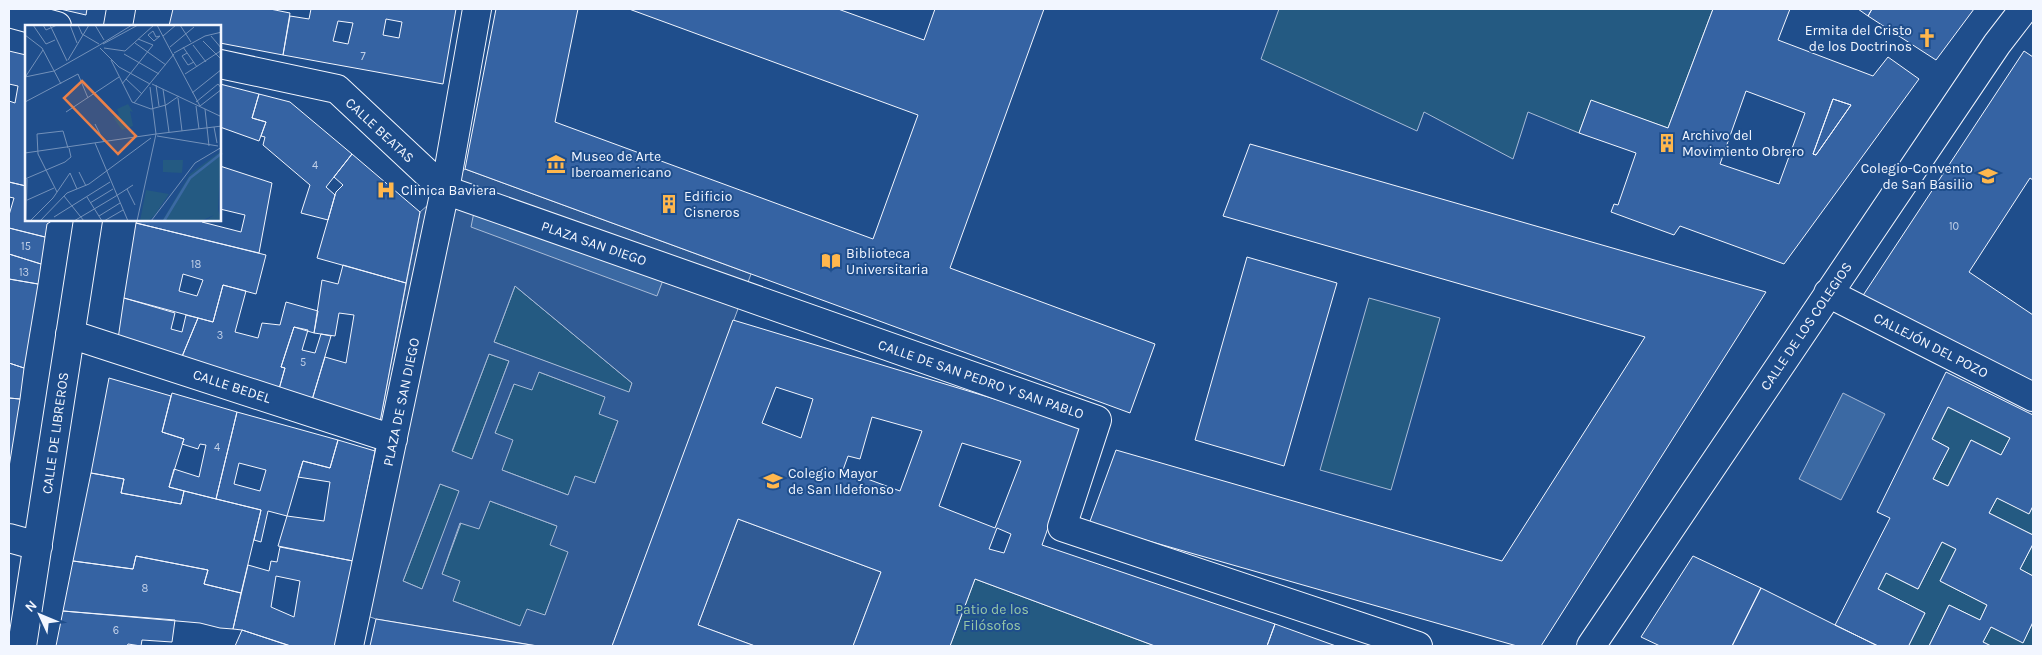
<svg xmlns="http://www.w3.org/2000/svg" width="2042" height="655" viewBox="0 0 2042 655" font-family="Karla,sans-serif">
  <rect width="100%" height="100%" fill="#1f4e8c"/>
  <path fill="#245a82" stroke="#a8bbd7" d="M1279,9H1713L1668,128L1591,101L1579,133L1528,112L1513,159L1424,112L1417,131L1261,59Z
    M515,286L632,383L629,393L494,342Z
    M1369,298L1440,318L1391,490L1320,470Z
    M489,354L509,361L472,459L452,452Z
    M539,372L606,397L618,421L595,483L568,495L502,470L495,433L514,384Z
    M1948,407L2010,438L2001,455L1971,440L1948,486L1933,479L1949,448L1932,439Z
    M440,484L460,491L422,589L403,581Z
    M1997,498L2029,513L2033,506V535L1989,513Z
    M490,501L557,526L569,552L545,615L520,626L453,601L442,574L461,523Z
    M1942,542L1956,549L1940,581L1987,605L1980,620L1949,605L1929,646H1911L1909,645L1925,613L1878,589L1886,573L1918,589Z
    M2033,544V576L2020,569Z
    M975,579L1155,646H950Z
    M2033,622V646H1991L1983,642L1991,627L2023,642Z"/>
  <path fill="#305b95" stroke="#a8bbd7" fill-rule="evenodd" d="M465,169L751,274L612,646H538L376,619L344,608L420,212L445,190ZM515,286L632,383L629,392L494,342ZM489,354L509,361L472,459L452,451ZM539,372L605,397L599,414L618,421L595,483L575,476L568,495L502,470L513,440L495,433L514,384L532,390ZM440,484L459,491L422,589L403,581ZM490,501L557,526L550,545L568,552L545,615L527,609L520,626L453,601L460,581L442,574L460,523L479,529Z
    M738,519L881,572L853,646H755L698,625Z"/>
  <path fill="#3b69a3" stroke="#a8bbd7" d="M474,212L663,280L657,296L471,227Z
    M1843,393L1885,414L1841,500L1799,479Z"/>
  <path fill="#3563a3" stroke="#f2f6ff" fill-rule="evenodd" d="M60,9H87L86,15Z
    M173,9H270L290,13L283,55L220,43V26H169Z
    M311,9H456L443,84L283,55L290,16L309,19ZM386,19L402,22L399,38L383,35ZM338,21L353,23L348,44L333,41Z
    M496,9H578L555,122L873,239L918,115L629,9H838L924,40L935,9H1044L950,268L1155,344L1130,413L465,169Z
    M1713,9H1790L1778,40L1873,76L1888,57L1919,79L1784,264L1680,226L1674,235L1611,212L1614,204L1618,205L1636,153L1579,133L1591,100L1668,128ZM1746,91L1805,113L1779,184L1720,164ZM1833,99L1851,105L1816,155L1813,154Z
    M1858,9H1872L1868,16Z
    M1872,9H1974L1936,60L1868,16Z
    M9,51L26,55V186L9,182V101L15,103L18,86L9,84Z
    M2024,51L2033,57V180L2030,178L1969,272L2033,315V386L1860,300Z
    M220,84L259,94L252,118L266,122L259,141L220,127Z
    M259,94L290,102L352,154L326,187L335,195L328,220L301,213L310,185L263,145L265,137L261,136L266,122L252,118Z
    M1833,99L1851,105L1816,155L1813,154Z
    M1250,144L1766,292L1541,646H1517L1089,524L1116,450L1502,561L1645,337L1223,216Z
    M352,154L420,212L406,283L317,258L336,192L343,185L334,177Z
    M220,166L272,183L259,253L136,223L137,220H202V222L241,232L245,215L220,209Z
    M9,182L26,186V220H53L47,224L45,237L9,228V215L14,198L9,197Z
    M136,223L266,255L256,294L223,285L213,322L124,298ZM183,274L203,280L197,296L179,291Z
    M9,228L45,237L41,264L9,254Z
    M9,254L41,264L38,284L9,279Z
    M1247,257L1337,283L1284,466L1195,440Z
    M343,265L406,283L380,422L312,400L325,357L346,363L354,315L339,313L335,336L314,333L322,280L338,284Z
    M9,279L38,284L24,368L9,363Z
    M223,285L246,291L235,332L258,338L262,323L280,325L286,302L318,311L314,333L294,327L281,367L285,368L279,389L181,359L198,318L213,322Z
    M124,298L175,313L171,329L182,332L186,315L198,318L181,359L118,339Z
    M733,320L1084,426L1042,545L1275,624L1267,646H1155L975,579L950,646H853L881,572L738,519L698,625L755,646H612ZM776,387L813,399L801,438L762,423ZM872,417L922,431L900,491L843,470L848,456L860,459ZM962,443L1021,461L995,528L939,506ZM997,528L1011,534L1004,553L989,549Z
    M294,327L308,330L302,350L315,353L321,334L331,336L312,400L279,389L285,368L281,367Z
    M9,363L24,368L20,399L9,398Z
    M1946,372L2033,415V506L2029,514L1997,498L1989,513L2033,535V544L2020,569L2033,576V622L2023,643L1991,627L1983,642L1991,646H1929L1949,605L1980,620L1987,605L1940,581L1956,549L1942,542L1918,589L1886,573L1878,589L1925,613L1909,645L1911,646H1878L1835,625L1890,518L1877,512ZM1948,407L2010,438L2001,455L1971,440L1948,486L1933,479L1949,448L1932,439Z
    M109,378L171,396L162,432L184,439L169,487L184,491L181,504L121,493L124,479L91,473Z
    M172,393L237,412L216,499L169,487L174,469L199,477L206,445L200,444L198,449L182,444L184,439L162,432Z
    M9,398L20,399L9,467Z
    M237,412L338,440L330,468L303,461L287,516L268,511L261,542L254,540L261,510L216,499ZM239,463L266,470L260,491L234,484Z
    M338,440L375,451L353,561L278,546L287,516L324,521L330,482L298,477L303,461L330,468Z
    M91,473L124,479L121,493L181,504L184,491L261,510L241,593L204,584L208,570L136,556L133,569L73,561Z
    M280,547L353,561L337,646H290L242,630L233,629L248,565L269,571L271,561L277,562ZM276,576L300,581L294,617L271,607Z
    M136,556L208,570L204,584L241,593L233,629L220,628L200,623L63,611L73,561L133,569Z
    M1693,556L1761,588L1732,646H1660L1641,637Z
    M1761,588L1835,625L1878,646H1732Z
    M63,611L175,620L172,642L142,640L141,646L128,644L127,646H56Z
    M376,619L537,646H370Z
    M1275,624L1336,646H1267Z
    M242,630L291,646H235Z"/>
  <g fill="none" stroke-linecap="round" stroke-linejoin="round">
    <g stroke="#f2f6ff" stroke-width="30">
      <path id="minor" d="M9,13L57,26
        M118,26L121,9
        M220,64L337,89L445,190L1097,420L1062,527L1418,646
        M1828,293L2033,397
        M70,334L393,439
        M9,538L38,546
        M22,646L88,220
        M349,646L445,190L477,9
        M1591,646L1997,44L2024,9"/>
    </g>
    <use href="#minor" stroke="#1f4e8c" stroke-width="28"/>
  </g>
  <defs>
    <g id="church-bare" transform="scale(1.5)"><path d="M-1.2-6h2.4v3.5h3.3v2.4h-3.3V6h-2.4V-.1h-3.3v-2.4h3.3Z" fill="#ffb74d" stroke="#1f4e8c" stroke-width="2.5" paint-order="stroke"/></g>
    <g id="building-bare" transform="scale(1.5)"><path d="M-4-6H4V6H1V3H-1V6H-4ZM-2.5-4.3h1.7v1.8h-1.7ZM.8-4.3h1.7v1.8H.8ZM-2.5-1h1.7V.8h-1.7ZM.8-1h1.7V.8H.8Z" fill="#ffb74d" stroke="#1f4e8c" stroke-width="2.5" paint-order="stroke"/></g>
    <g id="museum-bare" transform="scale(1.5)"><path d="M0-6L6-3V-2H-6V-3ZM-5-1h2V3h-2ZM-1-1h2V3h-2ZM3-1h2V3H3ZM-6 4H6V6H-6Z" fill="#ffb74d" stroke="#1f4e8c" stroke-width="2.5" paint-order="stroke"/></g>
    <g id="university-bare" transform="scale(1.5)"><path d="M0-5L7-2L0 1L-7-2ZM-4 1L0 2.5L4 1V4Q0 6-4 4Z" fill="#ffb74d" stroke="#1f4e8c" stroke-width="2.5" paint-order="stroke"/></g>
    <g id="hospital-bare" transform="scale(1.5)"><path d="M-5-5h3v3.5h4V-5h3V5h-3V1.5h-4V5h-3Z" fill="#ffb74d" stroke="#1f4e8c" stroke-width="2.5" paint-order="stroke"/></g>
    <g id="library-bare" transform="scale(1.5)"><path d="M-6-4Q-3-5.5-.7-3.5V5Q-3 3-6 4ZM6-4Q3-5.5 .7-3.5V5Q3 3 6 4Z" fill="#ffb74d" stroke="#1f4e8c" stroke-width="2.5" paint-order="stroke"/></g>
  </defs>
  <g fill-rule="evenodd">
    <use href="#church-bare" x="1927" y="38"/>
    <use href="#building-bare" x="1667" y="143"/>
    <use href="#museum-bare" x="556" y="164"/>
    <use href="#university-bare" x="1988" y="176"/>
    <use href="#hospital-bare" x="386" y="190"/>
    <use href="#building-bare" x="669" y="204"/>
    <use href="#library-bare" x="831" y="261"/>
    <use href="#university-bare" x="773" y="481"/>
  </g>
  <g text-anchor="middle" stroke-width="4" stroke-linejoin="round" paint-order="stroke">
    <g font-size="11" fill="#c3d1e8">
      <text x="363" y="60">7</text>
      <text x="315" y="169">4</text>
      <text x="1954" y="230">10</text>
      <text x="26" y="250">15</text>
      <text x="196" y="268">18</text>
      <text x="24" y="276">13</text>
      <text x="220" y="339">3</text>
      <text x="303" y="366">5</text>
      <text x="217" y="451">4</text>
      <text x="145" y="592">8</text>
      <text x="116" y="634">6</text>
    </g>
    <g font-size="14" fill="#f2f6ff" stroke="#1f4e8c" text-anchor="start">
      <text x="1912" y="35" text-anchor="end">Ermita del Cristo<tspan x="1912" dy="16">de los Doctrinos</tspan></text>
      <text x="1682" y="140">Archivo del<tspan x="1682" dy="16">Movimiento Obrero</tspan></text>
      <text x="571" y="161">Museo de Arte<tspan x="571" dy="16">Iberoamericano</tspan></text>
      <text x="1973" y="173" text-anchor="end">Colegio-Convento<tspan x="1973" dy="16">de San Basilio</tspan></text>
      <text x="401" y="195">Clinica Baviera</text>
      <text x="684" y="201">Edificio<tspan x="684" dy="16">Cisneros</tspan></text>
      <text x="846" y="258">Biblioteca<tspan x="846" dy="16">Universitaria</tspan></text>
      <text x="788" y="478">Colegio Mayor<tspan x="788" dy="16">de San Ildefonso</tspan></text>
    </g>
    <g font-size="14" fill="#f2f6ff" stroke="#1f4e8c">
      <text transform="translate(380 130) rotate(43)" y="5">CALLE BEATAS</text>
      <text transform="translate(594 243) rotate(19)" y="5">PLAZA SAN DIEGO</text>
      <text transform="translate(1806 326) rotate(-56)" y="5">CALLE DE LOS COLEGIOS</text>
      <text transform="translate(1931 345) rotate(27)" y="5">CALLEJÓN DEL POZO</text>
      <text transform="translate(981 379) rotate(19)" y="5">CALLE DE SAN PEDRO Y SAN PABLO</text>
      <text transform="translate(232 386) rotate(18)" y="5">CALLE BEDEL</text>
      <text transform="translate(401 402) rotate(-78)" y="5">PLAZA DE SAN DIEGO</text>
      <text transform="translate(55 433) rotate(-82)" y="5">CALLE DE LIBREROS</text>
    </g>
    <g font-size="14" fill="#97c8a6" stroke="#1f4e8c">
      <text x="992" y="614">Patio de los<tspan x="992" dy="16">Filósofos</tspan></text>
    </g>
  </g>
  <g transform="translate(25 25)">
    <rect width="196" height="196" fill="#1f4e8c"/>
    <path d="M103,79L108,87L105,86L108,101L97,105L88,92L94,89L92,84ZM196,126L193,184L196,195L180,196L189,190L176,196H137L165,149ZM138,135H158L157,148L138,147ZM121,165L144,169L129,191L123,196H115Z" fill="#245a82"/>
    <path fill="none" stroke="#3b69a3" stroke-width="2.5" d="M139,196L165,153L197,128"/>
    <path fill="none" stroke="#7391ba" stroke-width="1" d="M8,0L21,19L30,15M18,0L21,5L32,0M25,0L42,36M45,0L52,18M53,0L57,9L74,19M70,0L79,15M132,0L175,81M155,0L166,17M128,6L131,12L135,11L129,16L123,10ZM0,10L17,23L36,59M138,11L151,0M186,11L197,24M178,16L197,35M110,18L141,40M78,19L113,0M168,20L181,37M73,21L107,0M145,22L169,2M158,22L172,42M75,23L94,42L125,59M79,23L100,26L129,0M149,28L180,11L197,7M162,28L157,31L163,40L169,37M99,29L134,49M43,35L64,0M86,35L107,77L126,84L141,80L154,71M160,49L197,25M1,51L18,25M0,52L29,46L73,21M101,54L117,69M97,59L128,20L113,14M127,59L197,92M131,60L134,81M125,62L131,109M138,64L144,107M167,68L197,44M153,73L157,106M0,77L53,49L63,73M171,77L193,59L197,64M109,78L149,29M171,81L174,104M175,81L197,64M180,84L184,121M41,87L94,52M70,99L79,117M189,102L192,118M131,109L197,101M132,111L193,121M70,118L103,196M0,128L131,109L112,196M54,147L61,161M0,154L40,137L46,132L44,123M102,164L110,180M32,167L13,129L12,109L38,106L43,123M39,171L59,196M91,171L108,160M62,172L77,196M0,176L29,163M65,178L88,164M74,191L95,178M29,192L85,157M1,196L2,154M5,196L28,173L45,148L52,164M15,196L42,168L64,159L126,113M49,196L91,171M79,196L98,185M126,196L170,138L197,122"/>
    <path fill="#ea8049" fill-opacity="0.15" stroke="#ea8049" stroke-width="2.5" d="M57,56L111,111L93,129L39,73Z"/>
    <rect width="196" height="196" fill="none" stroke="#f2f6ff" stroke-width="2.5"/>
  </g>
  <rect width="2042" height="655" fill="none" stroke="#f2f6ff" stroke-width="20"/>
  <g transform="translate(40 615) rotate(314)" stroke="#1f4e8c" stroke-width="4" paint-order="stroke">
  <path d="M0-4L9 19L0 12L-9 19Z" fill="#f2f6ff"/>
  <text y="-8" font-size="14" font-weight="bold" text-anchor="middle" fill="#f2f6ff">N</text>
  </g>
</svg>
